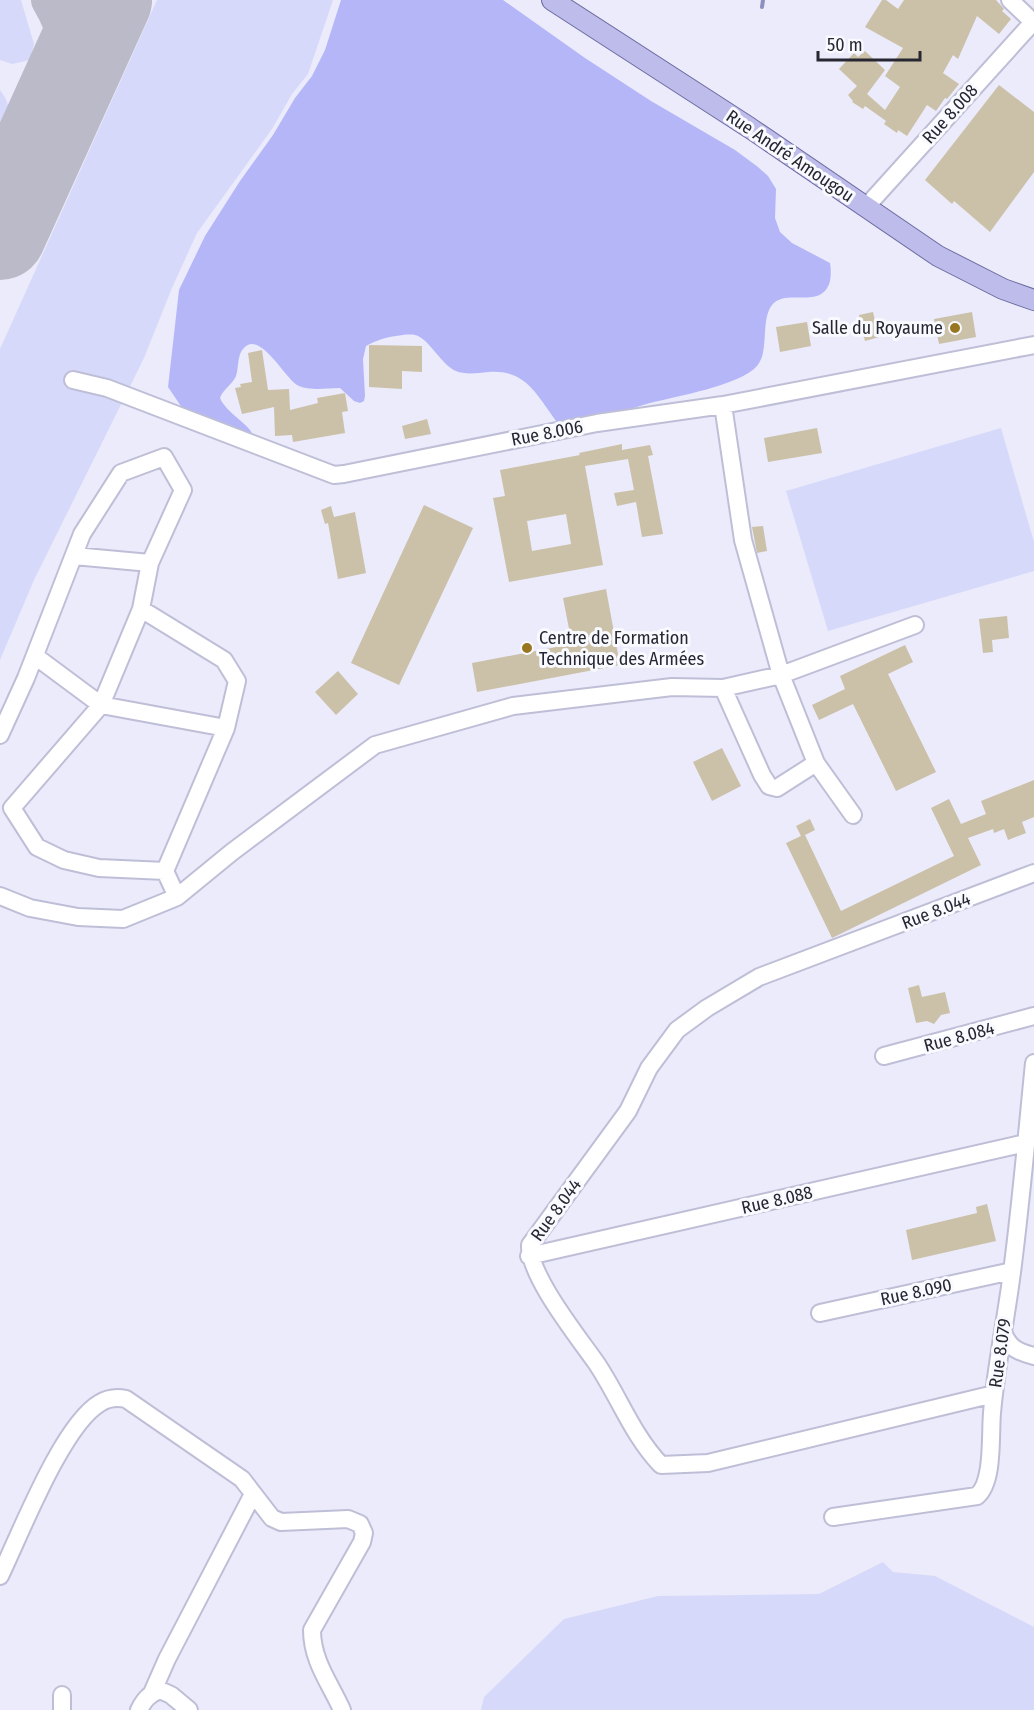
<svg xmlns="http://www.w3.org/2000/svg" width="1034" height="1710" viewBox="0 0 1034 1710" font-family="'Fira Sans Condensed',sans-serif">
  <rect width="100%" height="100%" fill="#ebebfb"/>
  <path fill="#d7d9fa" d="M0,0H21L34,44L30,60L12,64L0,60Z
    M157,0H333L308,74L292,94L272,129L197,233L172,288L144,358L34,580L0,660V349Z
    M0,90C14,109 9,117 0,136Z
    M1001,428L1034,542V571L828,631L786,491Z
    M883,1562L893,1572L935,1576L1034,1627V1710H481L484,1697L564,1619L658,1596L819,1594Z"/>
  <path fill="#b5b6f7" d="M341,0H503L585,58L651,101L735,150L758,167L768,176L776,189L775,218L780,232L792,243L830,263C831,269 831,274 830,281C822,311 786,287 772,305C760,321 770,350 757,366C741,385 674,397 650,403C635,407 621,413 606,417C592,421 576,422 561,425L557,422C536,394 526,369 488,372C478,373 465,375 456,371C441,365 429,338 415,335C409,334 402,335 396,336C387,337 374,341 366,346L363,359L365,396L364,401L360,403L354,401L340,388C327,388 311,391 299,386C285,380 260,328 243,349C237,356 239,367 236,376C233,384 223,389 220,398C227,414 249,423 254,437L191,421L168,387L179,290L205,236L240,181L273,135L295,98L312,76L325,50Z"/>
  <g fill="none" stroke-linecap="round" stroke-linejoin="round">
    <path stroke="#8e8fbf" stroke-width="4" d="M762,7L763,0"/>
    <path stroke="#babac9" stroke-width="36" d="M49,0C69,34 72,55 63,94
      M78,60C84,54 90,48 97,43C114,30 130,24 134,0"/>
    <path stroke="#babac9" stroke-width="92" d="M0,234L106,0"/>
  </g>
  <path fill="#cbc0a8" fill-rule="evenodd" d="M882,0H886L898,9L904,0H996L1004,9L1002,11L1011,19L999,34L977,16L958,59L953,55L943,73L959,84L947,99L945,98L936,111L927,105L907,136L898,130L897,133L884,124L886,121L865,106L863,109L852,102L853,101L848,95L857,86L839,69L854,53L858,57L865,51L885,70L867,94L885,110L900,87L885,76L903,48L865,27Z
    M999,85L1034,112V172L990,232L954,201L952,204L925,180Z
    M873,312L879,337L865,341L859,315Z
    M972,312L976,337L939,344L934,319Z
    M807,322L811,346L780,352L776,327Z
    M369,345L422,346V372L402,371V389L369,387Z
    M262,350L268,390L289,389L290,410L318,403L317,398L345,393L348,411L342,412L345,433L293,442L292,435L275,436L274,407L242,414L235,388L241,387L240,384L252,382L248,353Z
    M427,419L431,434L405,439L402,426Z
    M817,428L822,453L768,462L764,438Z
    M622,444V450L650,445L653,455L648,456L663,534L642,537L636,502L617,506L614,493L634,490L628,459L585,466L603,565L509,582L493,498L505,496L500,470L580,455L579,453ZM566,514L571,544L532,551L527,521Z
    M424,505L473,528L399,685L351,663Z
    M331,506L334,517L355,512L366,573L338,579L328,523L325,524L321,510Z
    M763,526L767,551L757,553L752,527Z
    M606,589L620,665L477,692L472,663L572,644L563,598Z
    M1007,616L1009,638L992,640L993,652L983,653L979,619Z
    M905,645L913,662L888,674L936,772L896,791L853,704L819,720L812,705L845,689L840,676Z
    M338,671L358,694L336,715L315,692Z
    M722,748L741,786L712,801L693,762Z
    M1034,780V817L1022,822L1026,833L1008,840L1004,829L994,833L993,829L968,838L981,865L832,938L786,843L801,836L796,826L810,819L815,830L805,835L841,911L954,856L931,808L949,799L961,824L986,814L981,801Z
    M919,985L922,997L945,992L950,1013L941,1015L934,1024L927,1021L916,1023L908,988Z
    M987,1204L996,1241L912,1260L906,1230L977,1213L976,1207Z"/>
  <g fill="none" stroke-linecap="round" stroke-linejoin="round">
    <g stroke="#bebfd7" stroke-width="20">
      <path id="minor" d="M1010,0L1033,22
        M866,207L1034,21
        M73,380L107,388L334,475L344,474L597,423L723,405L1034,345
        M723,405L743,540L781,675L816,763L853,815
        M74,556L150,563
        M141,609L101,705L12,808L37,847L64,860L99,868L165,871
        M35,656L101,705L226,728
        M723,688L762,775L769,786L777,788L816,763
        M0,735L26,678L82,534L121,473L164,457L183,490L150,563L141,609L224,660L237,681L226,728L165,871L177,897L123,919L78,917L30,908L0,896
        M177,897L232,852L375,745L513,706L672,687L723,688L781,675L915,625
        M884,1056L1034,1016
        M529,1256L1026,1143
        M820,1313L1012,1271
        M1003,1332C1009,1348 1018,1352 1034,1356
        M994,1394L708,1463L661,1465C633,1436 619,1397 597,1364C579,1338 528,1275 530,1245L628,1111L649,1068L677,1030L707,1008L759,977L1034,873
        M833,1517L977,1496C994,1482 990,1435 992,1413C996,1366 1006,1319 1012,1272C1021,1203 1027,1133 1034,1063
        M0,1576C20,1535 62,1425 100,1403C108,1398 117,1397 126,1399L242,1479L272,1518L281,1522L348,1519L360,1524L364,1533L362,1542L312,1630C312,1661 330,1683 342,1710
        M152,1693L167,1659L253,1494
        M62,1695V1710
        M139,1710C144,1700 149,1694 160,1690L171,1695L189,1710"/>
    </g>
    <g stroke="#6c6ba0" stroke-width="22">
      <path id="major" d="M552,0L750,128L938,256L1003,289L1034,300"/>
    </g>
    <use href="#minor" stroke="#fff" stroke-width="16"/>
    <use href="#major" stroke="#bdbceb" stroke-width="20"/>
  </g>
  <g fill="#997721" stroke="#f9faff" stroke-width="2">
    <circle cx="955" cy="328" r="6"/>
    <circle cx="527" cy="648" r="6"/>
  </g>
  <g text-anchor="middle" stroke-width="6" stroke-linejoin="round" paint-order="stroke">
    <g font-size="18" fill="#262730" stroke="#f9faff">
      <text transform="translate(950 114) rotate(-48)" y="6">Rue 8.008</text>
      <text transform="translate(790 156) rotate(34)" y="6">Rue André Amougou</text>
      <text transform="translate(547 433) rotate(-11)" y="6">Rue 8.006</text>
      <text transform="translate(936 911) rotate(-21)" y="6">Rue 8.044</text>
      <text transform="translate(959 1037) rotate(-15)" y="6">Rue 8.084</text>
      <text transform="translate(777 1200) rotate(-13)" y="6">Rue 8.088</text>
      <text transform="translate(556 1210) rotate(-54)" y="6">Rue 8.044</text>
      <text transform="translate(916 1292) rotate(-12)" y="6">Rue 8.090</text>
      <text transform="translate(1000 1353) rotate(-82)" y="6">Rue 8.079</text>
    </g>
    <g font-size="18" fill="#262730" stroke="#f9faff" text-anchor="end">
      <text x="943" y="334">Salle du Royaume</text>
      <text x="539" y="644" text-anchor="start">Centre de Formation<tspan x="539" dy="21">Technique des Armées</tspan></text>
    </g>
  </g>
  <path d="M818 51v9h102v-9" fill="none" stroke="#262730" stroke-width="3"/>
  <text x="827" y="51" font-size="18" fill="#262730" stroke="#f9faff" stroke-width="4.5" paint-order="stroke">50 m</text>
</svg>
